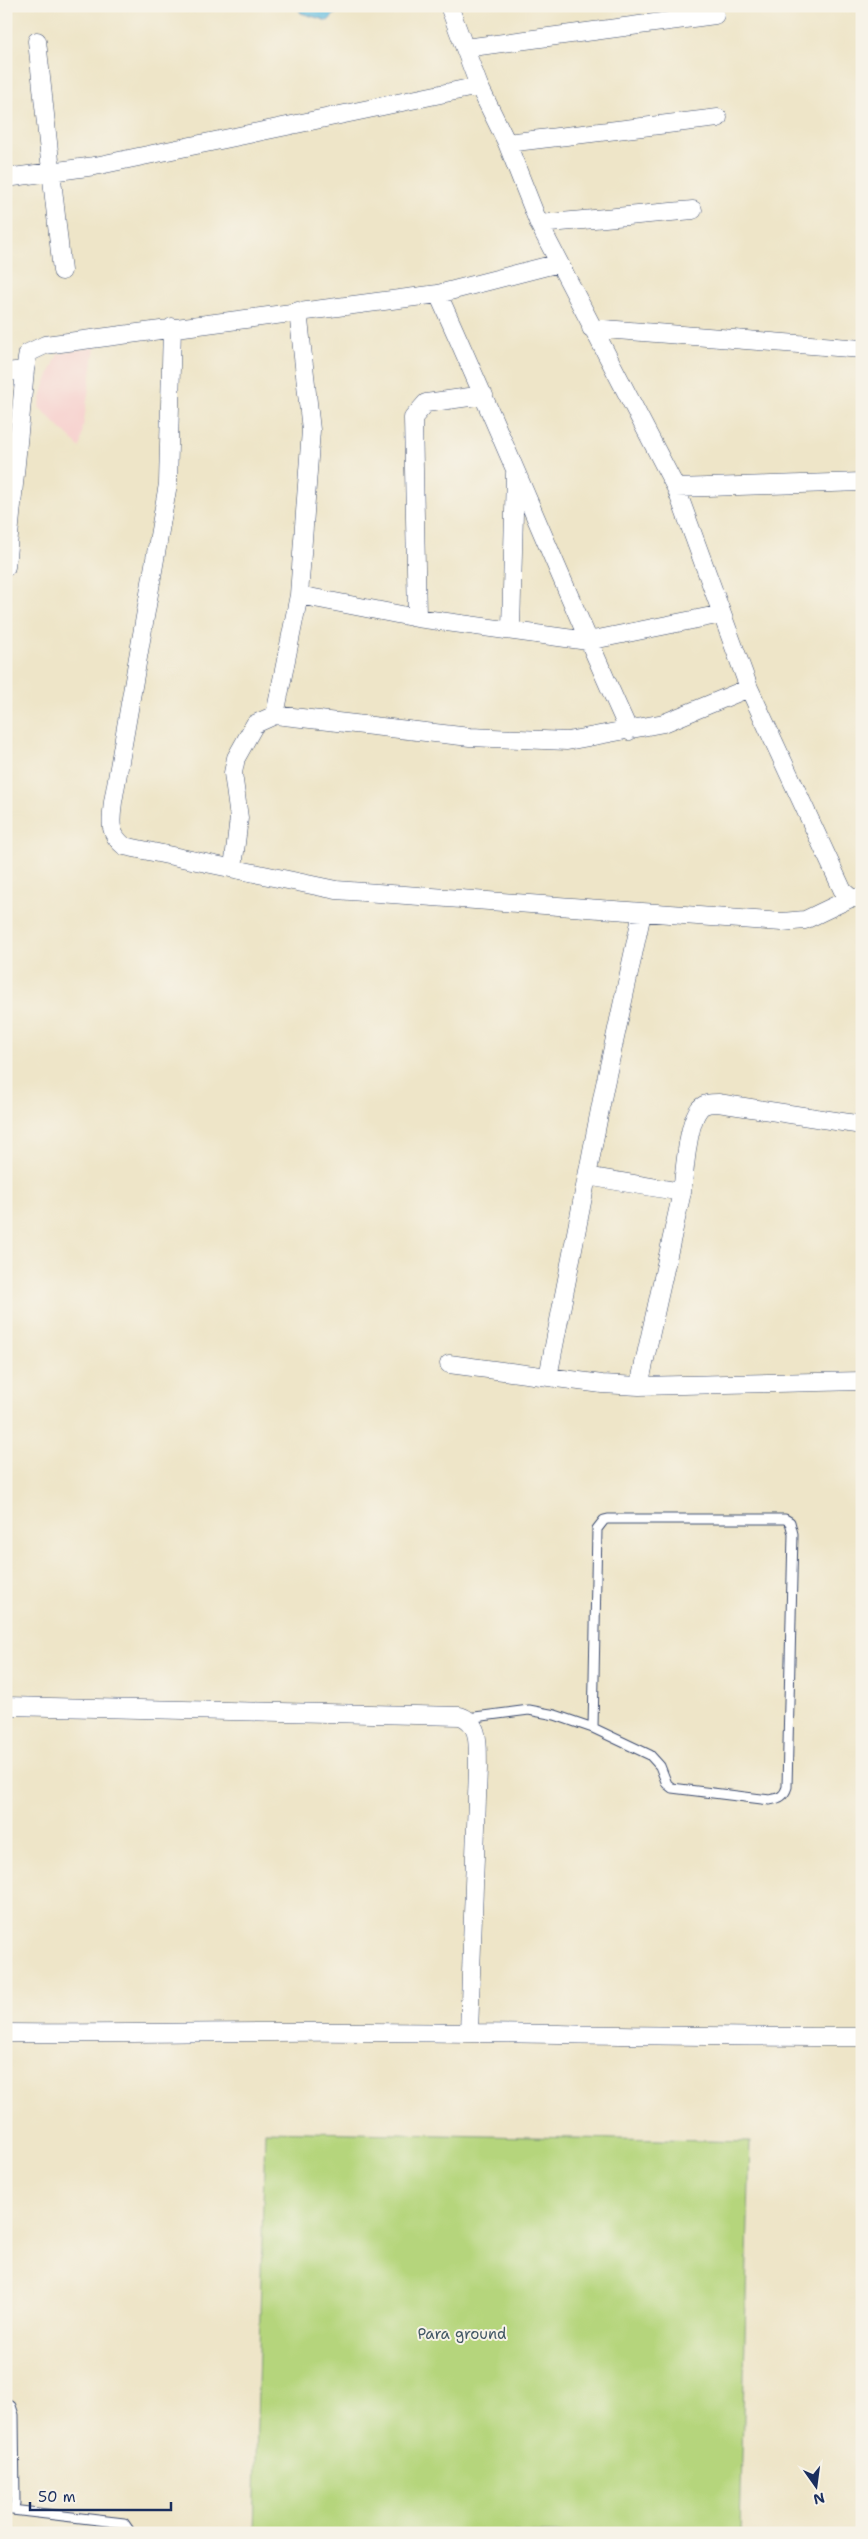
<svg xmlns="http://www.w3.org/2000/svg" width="868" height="2539" viewBox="0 0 868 2539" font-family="'Shantell Sans',sans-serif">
  <rect width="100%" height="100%" fill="#f7f3e8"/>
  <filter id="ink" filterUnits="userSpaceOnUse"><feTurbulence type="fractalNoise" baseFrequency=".02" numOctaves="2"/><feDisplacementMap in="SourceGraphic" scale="10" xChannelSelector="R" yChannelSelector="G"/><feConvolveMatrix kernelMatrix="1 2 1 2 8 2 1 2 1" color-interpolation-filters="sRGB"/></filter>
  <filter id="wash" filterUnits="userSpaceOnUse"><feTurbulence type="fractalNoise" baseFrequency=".0096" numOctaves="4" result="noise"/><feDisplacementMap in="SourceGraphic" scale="20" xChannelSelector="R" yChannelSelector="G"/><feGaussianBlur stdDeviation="1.12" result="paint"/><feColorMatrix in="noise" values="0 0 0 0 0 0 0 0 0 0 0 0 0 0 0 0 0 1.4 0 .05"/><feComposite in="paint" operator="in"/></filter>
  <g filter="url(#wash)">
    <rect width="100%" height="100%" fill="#eee5c8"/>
    <path fill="#f7d0ce" d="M95,347L80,448L39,407L44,387L58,354Z"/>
    <path fill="#b5d57c" stroke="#68826d" d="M265,2131L750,2142L740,2533H254Z"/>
    <path fill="#61bcdf" stroke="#3e769e" d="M297,6H343L328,21L301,13Z"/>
  </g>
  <g filter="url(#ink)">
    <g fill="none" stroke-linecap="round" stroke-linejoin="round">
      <g stroke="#3b4a6e" stroke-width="11">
        <path id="service" d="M467,1718L529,1710L555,1715L593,1728L650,1755L660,1766L667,1784L672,1788L770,1800C779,1798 784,1797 787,1787L793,1534L790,1522L785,1519H608L604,1520L597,1529L593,1728
          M6,2403L11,2406L14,2415L15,2503L14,2507L9,2510
          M12,2510L124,2523L131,2533"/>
      </g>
      <g stroke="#3b4a6e" stroke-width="19">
        <path id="minor" d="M449,6L479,86L507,143L539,224L676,488L749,688L843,891L851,898H860
          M37,41L62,271
          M465,48L715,15
          M507,143L718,118
          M6,178L95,166L479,86
          M539,224L693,210
          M438,294C504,439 563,586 629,731
          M298,311L311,430L299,595L275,715L470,737L567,741L664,723L749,688
          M172,327L168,484L113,802C111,821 108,833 124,846L336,890L782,922L805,920L851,898
          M591,328L862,349
          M6,372L25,370L28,353L45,345L438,294L559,263
          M676,488L862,482
          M6,567L25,370
          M299,595L417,618L588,641L722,614
          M417,618L413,418L426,403L484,395
          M511,630L515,473
          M233,868L239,818L233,773L236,758L255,724L275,715
          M587,1176L682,1192L639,1386
          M682,1192C685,1172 687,1123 700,1108C705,1103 711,1103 718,1103L862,1125
          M449,1364L602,1384L639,1386L862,1381
          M548,1377L604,1089L642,913
          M6,1706L460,1716C482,1723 477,1749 478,1768L469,2033
          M6,2033C127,2034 247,2031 367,2032C532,2033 697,2037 862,2037"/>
      </g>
      <use href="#service" stroke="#fff" stroke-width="9"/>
      <use href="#minor" stroke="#fff" stroke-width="18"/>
    </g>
  </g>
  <g text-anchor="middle" stroke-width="4" stroke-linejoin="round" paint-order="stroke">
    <g font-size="15" fill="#425866" stroke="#f7f3e8">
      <text x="462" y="2339">Para ground</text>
    </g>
  </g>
  <rect width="868" height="2539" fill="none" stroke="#f7f3e8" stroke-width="25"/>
  <g transform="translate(816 2486) rotate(166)" stroke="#f7f3e8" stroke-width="4" paint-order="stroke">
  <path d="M0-4L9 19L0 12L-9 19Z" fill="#1b2f5e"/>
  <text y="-8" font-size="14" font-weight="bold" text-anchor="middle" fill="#1b2f5e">N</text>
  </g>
  <path d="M30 2502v8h141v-8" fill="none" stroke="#1b2f5e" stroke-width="2.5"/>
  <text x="38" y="2502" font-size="15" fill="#1b2f5e" stroke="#f7f3e8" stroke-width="4" paint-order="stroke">50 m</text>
</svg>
